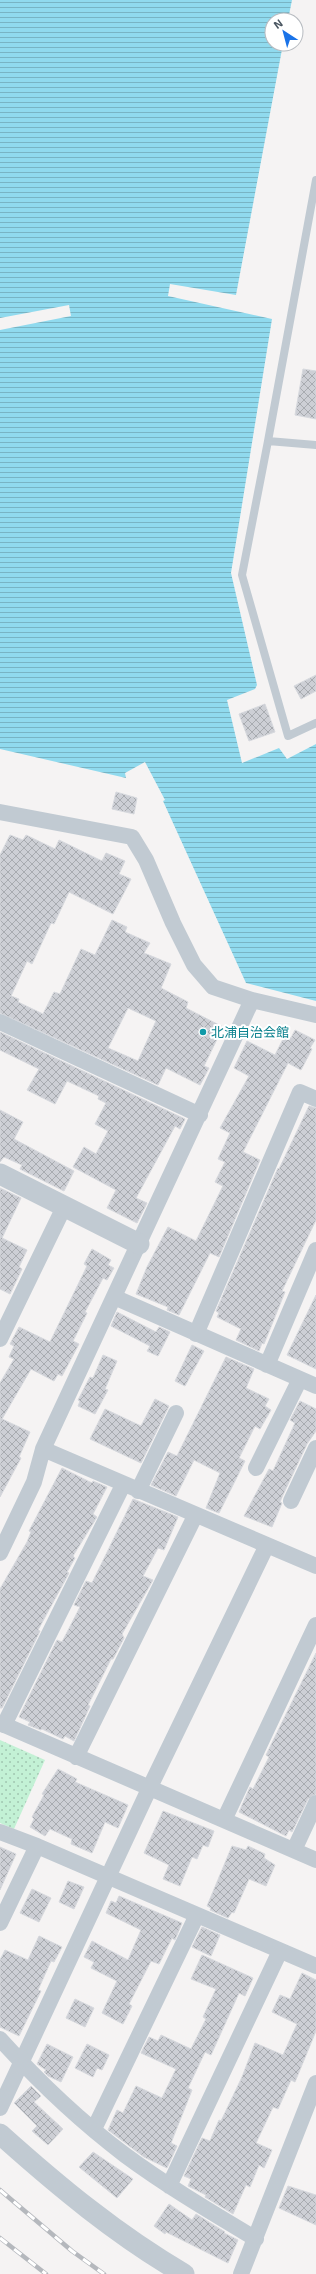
<svg xmlns="http://www.w3.org/2000/svg" width="316" height="2274" viewBox="0 0 316 2274" font-family="'Exo 2','Noto Sans JP',sans-serif">
  <defs>
    <pattern id="park-dots" width="8" height="8" patternUnits="userSpaceOnUse"><rect width="8" height="8" fill="#c3f1d5"/><path d="M2 2h.1M6 6h.1" fill="none" stroke="#a0c6b0" stroke-width="1.8" stroke-linecap="round"/></pattern>
    <pattern id="water-rules" width="6" height="5" patternUnits="userSpaceOnUse"><rect width="6" height="5" fill="#90daee"/><path d="M0 2.5h6" fill="none" stroke="#78b4c4"/></pattern>
    <pattern id="building-cross-hatch" width="8" height="8" patternUnits="userSpaceOnUse"><rect width="8" height="8" fill="#cdcfd5"/><path d="M0 0l8 8M0 8l8-8" fill="none" stroke="#a8abb0"/></pattern>
  </defs>
  <rect width="100%" height="100%" fill="#f5f3f3"/>
  <path fill="url(#park-dots)" d="M0,1740L45,1760L14,1829L0,1823Z"/>
  <path fill="url(#water-rules)" d="M0,0H292L288,20H272V44H283L236,295L170,284L168,296L272,319L231,573L257,685L255,689L227,700L242,763L279,748L287,759L316,744V1001L246,983L163,801L165,800L145,762L125,773L126,778L0,749V330L71,316L69,305L0,318Z"/>
  <path fill="url(#building-cross-hatch)" stroke="#d7d9de" fill-rule="evenodd" d="M303,369L316,371V419L295,415Z
    M316,675V691L301,699L294,686Z
    M265,704L275,732L249,741L239,714Z
    M116,792L137,798L134,814L112,809Z
    M10,835L23,840L26,835L55,849L59,840L102,861L106,853L125,861L119,874L131,879L113,914L69,892L54,924L51,923L32,964L27,961L11,996L19,999L18,1002L43,1014L54,992L60,994L81,949L95,955L112,920L127,927L125,932L150,943L144,953L171,964L161,988L188,1002L186,1008L223,1027L204,1066L209,1068L200,1085L166,1068L158,1085L0,1013V855ZM128,1008L156,1021L138,1061L108,1048Z
    M295,1030L315,1040L310,1048L312,1049L301,1070L288,1063L243,1152L260,1160L219,1257L210,1253L179,1315L167,1310L168,1307L136,1294L147,1267L168,1227L196,1241L223,1186L215,1182L225,1162L218,1159L230,1133L220,1128L249,1076L234,1068L247,1041L275,1055L285,1035L291,1038Z
    M0,1032L185,1119L180,1129L175,1126L136,1198L147,1203L137,1223L107,1208L116,1190L73,1167L84,1147L96,1154L108,1131L95,1124L106,1103L98,1099L99,1096L67,1081L55,1104L27,1090L39,1069L0,1050Z
    M309,1106L316,1108V1220L282,1291L285,1292L264,1344L262,1343L259,1351L236,1340L241,1329L217,1317L219,1313L216,1311L278,1168L279,1169Z
    M0,1110L23,1122L14,1139L74,1171L64,1191L20,1169L22,1165L4,1157L0,1162Z
    M0,1188L21,1198L2,1238L27,1250L19,1267L22,1269L10,1294L0,1289Z
    M92,1249L111,1260L108,1265L114,1268L107,1280L103,1278L85,1312L87,1313L73,1341L79,1344L62,1376L58,1374L54,1381L31,1369L2,1419L30,1432L19,1457L21,1458L0,1497V1383L14,1359L9,1357L14,1346L10,1344L19,1327L50,1342L87,1266L84,1264Z
    M316,1295V1369L287,1355Z
    M117,1312L156,1332L159,1327L170,1332L158,1356L147,1351L150,1346L111,1326Z
    M192,1345L204,1351L185,1386L175,1381Z
    M103,1355L117,1361L105,1389L108,1390L95,1414L78,1406L80,1401L78,1400L90,1377L93,1378Z
    M226,1357L254,1369L246,1388L269,1399L265,1406L271,1410L260,1429L255,1426L239,1458L245,1461L219,1513L206,1508L220,1473L194,1460L176,1496L151,1485L168,1452L177,1456Z
    M155,1399L169,1406L141,1463L90,1439L105,1409L141,1426Z
    M300,1401L316,1409V1431L307,1444L282,1497L280,1502L282,1503L272,1527L244,1516L269,1469L273,1471L295,1423L290,1420Z
    M62,1468L92,1483L93,1481L107,1487L93,1514L97,1517L73,1556L75,1558L67,1572L69,1573L38,1630L40,1631L2,1708H0V1589L27,1542L31,1532L29,1531Z
    M133,1499L178,1517L164,1550L158,1548L143,1576L153,1580L122,1634L124,1638L113,1659H111L88,1705L90,1706L74,1741L65,1736L63,1739L42,1729L41,1730L28,1725L30,1722L19,1717L57,1640L62,1642L80,1607L74,1605L86,1581L92,1583Z
    M316,1653V1794L308,1799L292,1832L289,1830L286,1836L239,1812L250,1787L253,1789L269,1757L266,1755Z
    M58,1769L77,1779L75,1782L128,1805L118,1828L105,1822L92,1853L71,1844L72,1839L50,1829L45,1836L30,1827L34,1819L32,1817L44,1795L42,1794Z
    M163,1811L214,1831L208,1847L203,1845L197,1859L192,1857L180,1886L163,1879L169,1865L144,1853Z
    M232,1846L246,1850L248,1846L265,1854L264,1858L275,1865L266,1886L249,1879L234,1913L232,1912L228,1918L210,1910L211,1908L207,1906Z
    M0,1847L16,1854L0,1890Z
    M68,1881L84,1887L74,1909L59,1902Z
    M32,1889L51,1898L39,1922L20,1913Z
    M119,1896L182,1923L175,1940L172,1938L159,1964L151,1961L129,2004L132,2006L123,2024L102,2013L117,1981L91,1968L94,1962L84,1957L92,1941L128,1960L141,1930L106,1913L111,1901L116,1903Z
    M202,1927L220,1935L211,1956L192,1947Z
    M39,1936L62,1947L54,1962L51,1961L38,1990L41,1991L19,2036L0,2027V1960L5,1950L28,1960Z
    M202,1955L253,1978L245,1996L239,1993L211,2055L205,2052L188,2088L192,2090L171,2143L177,2146L167,2168L144,2157L108,2130L117,2110L123,2113L136,2086L162,2098L176,2069L141,2053L149,2037L158,2041L161,2035L191,2049L206,2019L203,2017L216,1989L191,1979Z
    M302,1973L316,1980V2031L295,2082L291,2080L278,2109L273,2107L256,2143L272,2150L264,2168L259,2165L250,2187L246,2185L233,2214L205,2197L206,2195L188,2186L191,2179L184,2176L202,2138L210,2141L219,2120L221,2121L242,2077L255,2043L283,2055L297,2024L272,2012L280,1995L290,1999Z
    M75,1999L94,2008L85,2027L66,2018Z
    M47,2044L73,2057L61,2082L48,2076L44,2072L46,2070L37,2064Z
    M87,2044L109,2055L102,2070L97,2068L93,2077L75,2068Z
    M31,2086L41,2096L34,2102L63,2129L48,2145L32,2131L37,2126L14,2103Z
    M93,2152L133,2179L117,2198L79,2167Z
    M288,2186L316,2195V2225L279,2208Z
    M169,2204L192,2220L196,2214L225,2232L224,2233L238,2240L228,2263L166,2232L165,2234L154,2226Z"/>
  <g fill="none" stroke-linecap="round" stroke-linejoin="round">
    <path stroke="#c1cad2" stroke-width="8" d="M268,441L316,180
      M316,445L268,441L242,575L288,736L316,723"/>
    <path stroke="#c1cad2" stroke-width="16" d="M0,812L132,837L146,860L173,923L194,965L213,987L252,1000L316,1015
      M0,1022L200,1115
      M114,1297L316,1386
      M196,1334L300,1092L316,1099
      M0,1339L64,1207
      M267,1365L316,1250
      M43,1449L316,1566
      M256,1468L300,1379
      M138,1491L176,1413
      M291,1501L316,1448
      M0,1553L34,1482L43,1449L252,1000
      M0,1723L316,1860
      M4,1725L123,1485
      M76,1757L195,1516
      M224,1820L316,1625
      M0,1832L37,1846L316,1966
      M294,1850L316,1803
      M0,1923L37,1846
      M0,2039C38,2081 80,2121 125,2155C167,2186 211,2212 256,2239
      M0,2108L150,1787L267,1545
      M94,2129L197,1915
      M169,2186L280,1951
      M241,2274L316,2083"/>
    <path stroke="#c1cad2" stroke-width="21" d="M0,1174L139,1244
      M0,2134C58,2186 117,2235 184,2274"/>
    <g stroke="#b5b8bd" stroke-width="4.5">
      <path id="rail" d="M0,2190L72,2251L104,2274
        M0,2238L46,2274"/>
    </g>
    <use href="#rail" stroke="#fff" stroke-width="3" stroke-dasharray="9" stroke-linecap="butt"/>
  </g>
  <circle fill="#0f9aa8" stroke="#fff" stroke-width="1.5" cx="203" cy="1032" r="4"/>
  <g text-anchor="middle" stroke-width="4" stroke-linejoin="round" paint-order="stroke">
    <g font-size="13" fill="#0d838f" stroke="#fff" text-anchor="start">
      <text x="211" y="1037">北浦自治会館</text>
    </g>
  </g>
  <g transform="translate(284 32) rotate(324)"><circle r="19" fill="#ffffff" stroke="#b7bbc0"/>
  <path d="M0-3L7 15L0 10L-7 15Z" fill="#1a73e8"/>
  <text y="-6" font-size="11" font-weight="bold" text-anchor="middle" fill="#4a5661">N</text>
  </g>
</svg>
